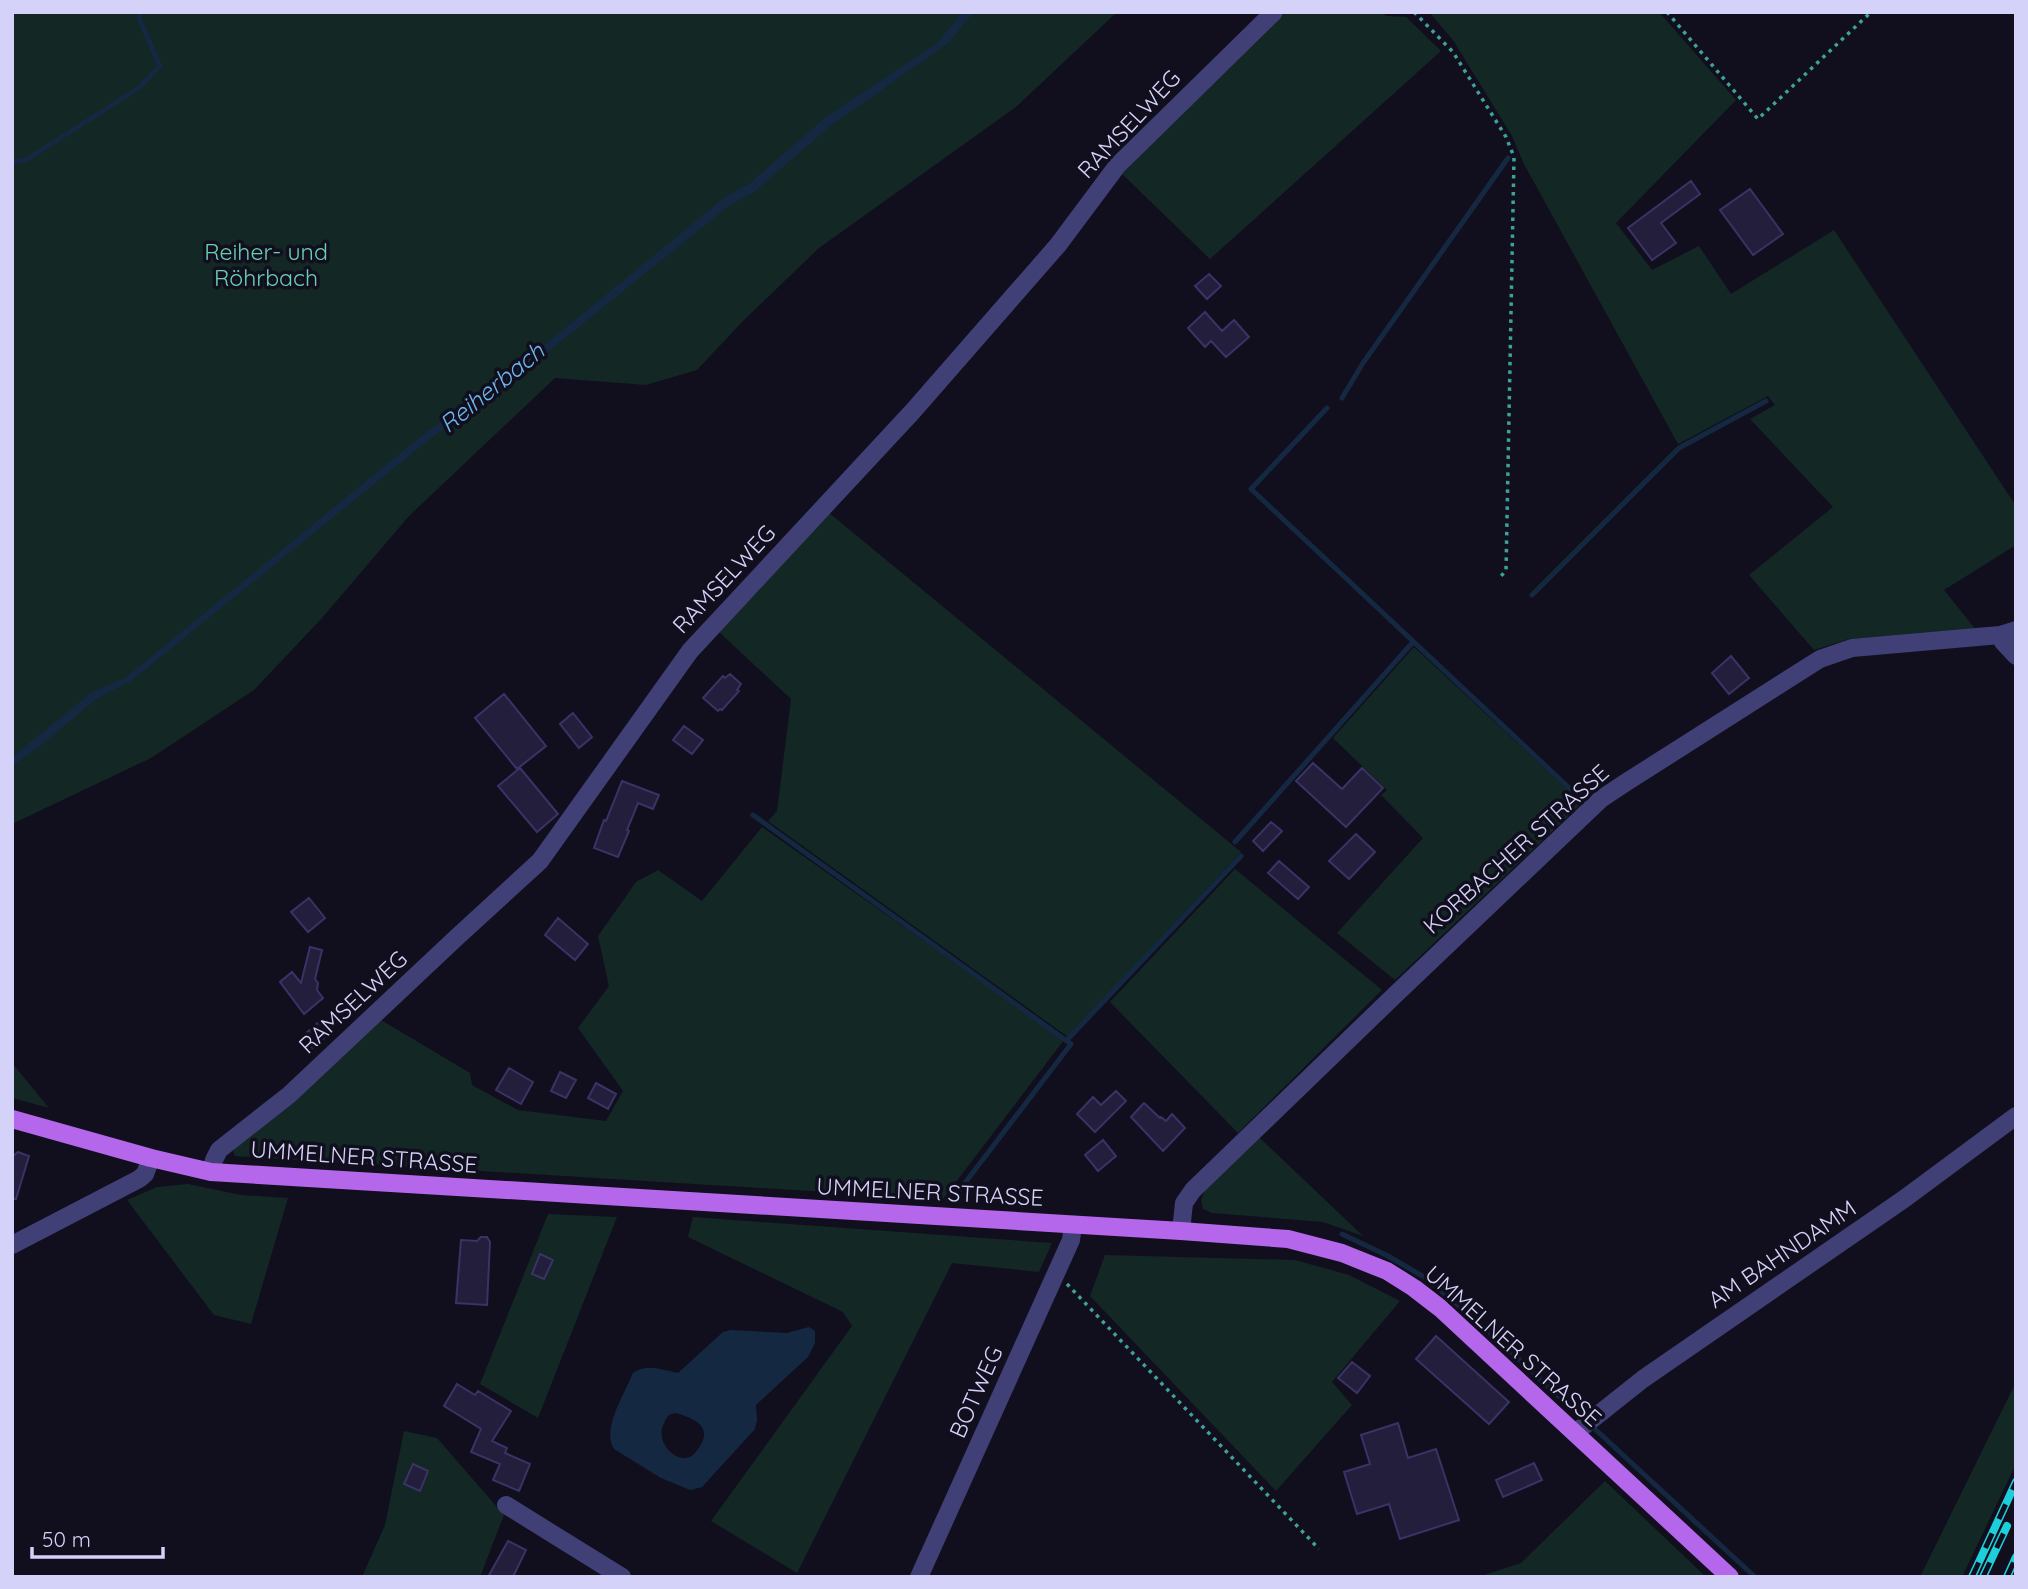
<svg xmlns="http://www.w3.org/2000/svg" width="2028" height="1589" viewBox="0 0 2028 1589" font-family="Quicksand,sans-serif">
  <rect width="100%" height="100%" fill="#110f1e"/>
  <path fill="#132725" d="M12,12H1117L1016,107L819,248L743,321L697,370L646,385L555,378L409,516L322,618L254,690L151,758L12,824Z
    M1286,12H1377L1387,16L1406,17L1441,51L1210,259L1122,174Z
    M1429,12H1659L1736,100L1616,223L1652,270L1699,246L1731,294L1834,230L2016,506V545L1944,590L1977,631L1849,639L1814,650L1749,575L1833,507L1750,419L1775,405L1768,396L1678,444L1524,164L1512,136L1453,40Z
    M828,512L1241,852L1068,1037L768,821L777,811L791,699L719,632Z
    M1414,647L1582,803L1395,980L1337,933L1423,838L1381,795L1387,790L1333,738Z
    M762,827L1064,1040L943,1199L235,1156L233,1151L234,1145L381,1020L470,1073L472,1085L518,1110L606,1121L623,1091L578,1028L609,986L598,936L636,882L658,870L702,901Z
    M1235,869L1382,990L1238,1133L1110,1002Z
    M12,1063L49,1108L12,1098Z
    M1259,1137L1363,1236L1323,1222L1212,1213L1203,1209L1201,1200L1205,1189Z
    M188,1184L241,1195L288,1198L251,1324L214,1315L127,1200L157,1187Z
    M548,1214L617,1217L538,1418L480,1384Z
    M693,1217L1052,1243L1039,1272L952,1263L797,1573L711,1521L852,1326L843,1312L688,1237Z
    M1105,1255L1295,1260L1349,1275L1400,1301L1332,1382L1352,1405L1276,1491L1090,1296Z
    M2016,1382V1464L1962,1577H1920Z
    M404,1431L437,1438L504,1515L480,1577H362L385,1525Z
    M1605,1481L1706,1577H1478L1521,1563Z"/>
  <path fill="#152842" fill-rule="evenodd" d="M963,12H975L965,22L950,42L833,124L754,192L730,205L528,368L430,439L131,681L96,699L42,745L12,766V757L92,692L125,678L425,433L525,361L725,197L750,183L827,116L936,44Z
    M809,1327L815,1331V1343L808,1357L756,1405L757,1420L755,1429L702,1487L690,1490L661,1478L614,1449C601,1430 625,1393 633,1373C648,1363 661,1370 678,1373L723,1332L731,1330L787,1333ZM676,1413C699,1420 715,1429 695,1453C681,1469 653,1444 664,1423C667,1416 669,1414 676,1413Z"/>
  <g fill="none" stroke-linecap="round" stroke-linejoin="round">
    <path stroke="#152842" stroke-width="5" d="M12,162L26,160L140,87L160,66L140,21L139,12
      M1342,398L1363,363L1508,158
      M1327,408L1251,489L1583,801
      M1532,595L1679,448L1766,401
      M753,815L1071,1044L958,1192
      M1235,842L1413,642
      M1067,1040L1241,856
      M1342,1234L1388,1256L1426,1278L1477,1321L1577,1413
      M1596,1430L1755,1577"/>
  </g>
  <path fill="#221e3c" stroke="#3a3365" stroke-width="2" d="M1691,181L1700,194L1661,223L1676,243L1652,260L1628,228Z
    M1750,189L1783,234L1753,255L1720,210Z
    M1209,274L1221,286L1207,299L1195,286Z
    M1205,312L1222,331L1234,320L1249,337L1226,357L1211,341L1205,347L1188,328Z
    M1731,656L1749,678L1729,694L1712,673Z
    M730,674L741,684L737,690L739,691L722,710L720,709L718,711L703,698L723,676L725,678Z
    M504,694L546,746L517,769L475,718Z
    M573,713L592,737L579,748L560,724Z
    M684,726L703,740L692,754L673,740Z
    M1313,763L1342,789L1362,768L1383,788L1346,827L1296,781Z
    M520,768L558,814L537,832L498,786Z
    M622,781L659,795L653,809L638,803L627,830L629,831L618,857L594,848L604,820L606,821Z
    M1271,822L1282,831L1263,851L1253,841Z
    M1356,834L1375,852L1349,879L1329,861Z
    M1279,861L1309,887L1298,899L1268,873Z
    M309,898L325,918L308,932L291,912Z
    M558,918L588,944L575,960L545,935Z
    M310,947L322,950L315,979L318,983L317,990L323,998L304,1014L280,982L292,972L301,983Z
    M320,1021L330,1033L312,1048L303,1036Z
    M509,1068L533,1082L521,1104L496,1090Z
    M560,1072L576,1080L566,1098L551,1091Z
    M596,1083L616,1094L608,1109L588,1098Z
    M1116,1091L1126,1101L1095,1132L1077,1114L1093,1097L1101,1105Z
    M1144,1103L1160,1118L1161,1117L1166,1121L1172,1114L1185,1128L1163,1151L1131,1117Z
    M1103,1140L1116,1156L1098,1171L1085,1155Z
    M18,1152L29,1156L16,1199H12V1157Z
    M481,1237H487L490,1242L487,1305L456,1303L461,1240L477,1241Z
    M540,1254L553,1260L544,1279L532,1274Z
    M1436,1336L1509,1402L1489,1424L1416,1359Z
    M1352,1362L1370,1376L1357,1393L1338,1378Z
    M457,1384L475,1395L478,1391L511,1411L492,1441L507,1448L505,1453L530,1464L519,1491L493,1480L500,1464L471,1452L481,1429L444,1406Z
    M1398,1423L1408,1458L1436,1449L1459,1520L1400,1539L1389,1504L1357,1514L1344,1472L1370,1464L1361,1435Z
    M1534,1463L1542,1480L1503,1497L1496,1480Z
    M413,1464L428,1471L420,1491L404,1484Z
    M508,1541L526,1550L513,1577H488Z"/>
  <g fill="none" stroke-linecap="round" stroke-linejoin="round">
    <path stroke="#3da298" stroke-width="3.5" stroke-dasharray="3.5 5" stroke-linecap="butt" d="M1414,12L1453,52L1506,137L1514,157L1506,571L1500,577
      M1667,12L1758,119L1871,12
      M1067,1284L1319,1549"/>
    <path stroke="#404077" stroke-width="18" d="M2000,635L2003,642L2016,656
      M211,1172L214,1160L219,1150L289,1095L456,938L540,861L690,651L913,411L1058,245L1117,166L1274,12
      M1181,1231L1184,1203L1193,1190L1397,993L1601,799L1625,783L1820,659L1852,648L2000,635L2016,630
      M12,1245L139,1179L145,1174L151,1158
      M1575,1433L1643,1379L1904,1199L2016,1116
      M506,1505L622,1577
      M919,1577L1071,1240L1073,1225"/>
    <path stroke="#b467eb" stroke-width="18" d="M12,1119L151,1158L211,1172L1181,1231L1288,1239L1342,1253L1387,1271L1414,1288L1440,1308L1730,1577"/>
    <g stroke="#1dcfda" stroke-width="8">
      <path id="rail" d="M1972,1577L2016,1482
        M1983,1577L2007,1526
        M2007,1577L2016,1557"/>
    </g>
    <use href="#rail" stroke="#110f1e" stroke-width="5" stroke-dasharray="16" stroke-linecap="butt"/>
  </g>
  <g text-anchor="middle" stroke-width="7" stroke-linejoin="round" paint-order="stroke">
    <g font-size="23" fill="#d5d2f9" stroke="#110f1e">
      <text transform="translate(1129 124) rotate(-47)" y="8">RAMSELWEG</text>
      <text transform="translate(724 579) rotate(-47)" y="8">RAMSELWEG</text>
      <text transform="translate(1516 849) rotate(-42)" y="8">KORBACHER STRASSE</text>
      <text transform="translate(353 1002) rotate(-43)" y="8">RAMSELWEG</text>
      <text transform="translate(364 1157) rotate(4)" y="8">UMMELNER STRASSE</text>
      <text transform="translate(930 1192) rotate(3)" y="8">UMMELNER STRASSE</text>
      <text transform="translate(1782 1254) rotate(-34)" y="8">AM BAHNDAMM</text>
      <text transform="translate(1513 1346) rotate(42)" y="8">UMMELNER STRASSE</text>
      <text transform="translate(976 1392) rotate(-66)" y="8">BOTWEG</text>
    </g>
    <g font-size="23" fill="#68cfb1" stroke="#110f1e">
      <text x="266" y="260">Reiher- und<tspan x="266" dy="26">Röhrbach</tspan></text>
    </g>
    <g font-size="24" font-style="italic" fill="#6db6ec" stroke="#110f1e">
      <text transform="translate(492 388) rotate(-39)" y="8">Reiherbach</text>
    </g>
  </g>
  <rect width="2028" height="1589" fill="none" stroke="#d5d2f9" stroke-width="28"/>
  <path d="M32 1547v10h131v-10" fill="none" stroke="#d5d2f9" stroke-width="3.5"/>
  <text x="42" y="1547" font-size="21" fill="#d5d2f9" stroke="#110f1e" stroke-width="5" paint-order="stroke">50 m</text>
</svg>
